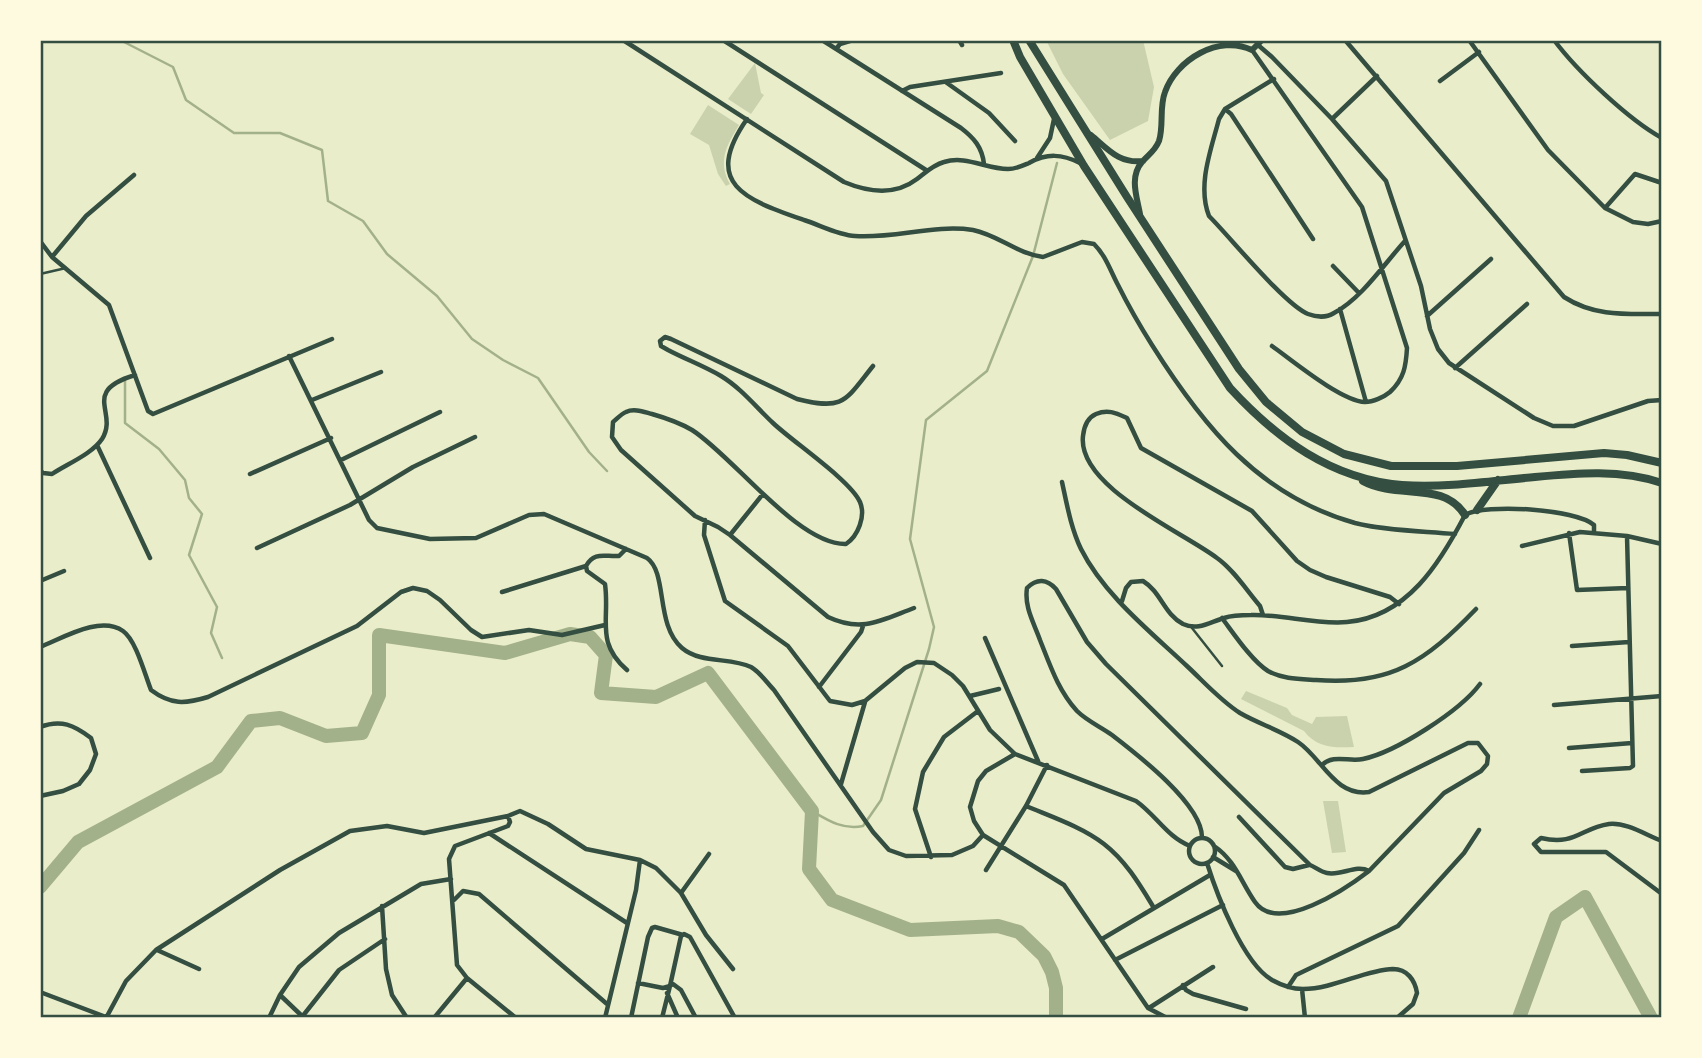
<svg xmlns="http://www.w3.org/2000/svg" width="1702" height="1058" viewBox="0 0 1702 1058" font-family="Raleway,sans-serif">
  <rect width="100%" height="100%" fill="#e9edc9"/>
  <path fill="#cad2ad" d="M1046,40H1143L1154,87L1148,121L1110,140L1063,74Z
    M755,63L761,93L764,95L751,114L728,99Z
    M708,105L739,125C727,145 717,161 730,184L726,186L718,174L709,145L690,134Z
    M1246,691L1287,708L1292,715L1312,724L1316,717L1347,716L1354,747C1334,748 1317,748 1304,731L1241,699Z
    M1323,801H1338L1346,852L1332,853Z"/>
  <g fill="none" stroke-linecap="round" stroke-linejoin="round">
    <path stroke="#a3b18a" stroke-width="2.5" d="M124,40V42L173,67L186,100L234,133H280L322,150L328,201L363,221L387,254L437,296L472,339L503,360L538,378L589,452L607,471
      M125,379V423L159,449L185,480L189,498L202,514L189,555L217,607L211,633L222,658
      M812,811C829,821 843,830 863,826L881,800L929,649L934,627L910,539L926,420L987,371L1033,256L1057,163"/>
    <path stroke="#a3b18a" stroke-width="14" d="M40,887L78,842L217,767L251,721L280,718L326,736L362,733L379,695V635L505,653L570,634L590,637L606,655L601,693L656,697L708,673L812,811L809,869L832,900L910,930L998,926L1019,932L1044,956L1052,972L1056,988V1018
      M1519,1018L1556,917L1585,897L1651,1018"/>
    <path stroke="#344e41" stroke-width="2.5" d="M40,274L66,268
      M1192,628L1222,666"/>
    <path stroke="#344e41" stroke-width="4.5" d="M623,40L844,182C868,192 895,196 917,179C926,172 933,165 944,162C966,155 986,169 1008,169C1016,169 1022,166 1029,163C1047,153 1062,154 1080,163
      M723,40L926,170
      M822,40L961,128C974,138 982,147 984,164
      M959,40L962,45
      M1345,40L1564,297C1595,317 1627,314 1662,314
      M1469,40L1548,150L1605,208L1633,222L1648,224L1662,221
      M1554,40C1577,71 1629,120 1662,138
      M1258,45L1272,57L1332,119L1386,181L1421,286L1430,329L1438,349L1449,363L1534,418L1553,426H1574L1648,401L1662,400
      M836,49L840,44L853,40
      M1252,50L1362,207L1407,348C1406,366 1404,379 1390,392C1384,397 1373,402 1365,402C1341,401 1293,361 1272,346
      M1274,79L1225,109L1219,119C1211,150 1197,185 1209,216C1230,237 1285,305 1308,314C1316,317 1326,318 1334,313C1362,298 1384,264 1405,241
      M1440,81L1479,52
      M947,83L989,113L1015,141
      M902,91L910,87L1001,73
      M1225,109L1231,114L1313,239
      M747,119C701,185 747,200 804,220C820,225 838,235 855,236C894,239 934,224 973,230C998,235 1018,254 1043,257L1082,242L1094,244C1106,256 1110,270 1118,285C1128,305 1140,326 1152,345C1203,426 1259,496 1355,523C1387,531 1423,531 1455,534
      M1332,119L1377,76
      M1037,158L1050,138L1054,119
      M1605,208L1635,174L1662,183
      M40,241L52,257L109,305L148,411L153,414L332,339
      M52,257L86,216L134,175
      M1333,266L1359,293
      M1340,309L1366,402
      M1427,316L1491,259
      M289,356L369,520L377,528L430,539L476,538L529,515L544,514L647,558C668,573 655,625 682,648C701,664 730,657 751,667C760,672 767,683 774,690L873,832L889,850L906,856L952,855L973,846L983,835
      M873,366C845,401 844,411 797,399L671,339L665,337L660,341L661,346L668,350C685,359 704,366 721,376C741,388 756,407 773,423C793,442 850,480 860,502C866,516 858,536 846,544C798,545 733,456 692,430C680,423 666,418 652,414C644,412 634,408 626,412C621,414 617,419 613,422L612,437L621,450L695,516L718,527L730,535L828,617C862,633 882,620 914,608
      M1455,368L1527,304
      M312,400L381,372
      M97,445L150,558
      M341,460L440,412
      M40,470L43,473L52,474C67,464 92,454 102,439C119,412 80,392 135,375
      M250,474L331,438
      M1062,482C1067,505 1071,528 1081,549C1104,595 1151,632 1188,667C1205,683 1221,701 1240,713C1259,724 1280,730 1298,742C1322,758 1335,797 1369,792L1468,743H1478L1488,756L1487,764L1481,771L1444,793L1369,871C1347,888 1278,935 1255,902C1241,882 1235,860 1214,846
      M705,520L704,535L725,601L788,646L830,701L852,705L865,701L905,668L917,662L934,663L952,675L963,686L990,730L1015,754L1136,801C1156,815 1167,837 1190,846
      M1569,533L1577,590L1628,588
      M730,535L763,494
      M1522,546L1580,532L1627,536L1662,544
      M257,548L350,505L413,467L475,437
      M626,549L619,556C605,557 594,551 586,566L587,571L605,584C610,620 595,642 627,670
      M40,581L64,571
      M502,592L586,566
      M1122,601L1126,588L1131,582L1143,581C1161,592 1164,614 1183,624C1198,631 1210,622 1224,618C1233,615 1242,615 1251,615C1283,614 1315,625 1347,622C1407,617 1440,563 1465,515C1485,503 1576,509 1594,525V532
      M1263,615L1260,606C1247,591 1234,570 1217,558C1183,532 1077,487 1083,436C1084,426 1087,418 1096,414C1108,409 1116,413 1127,418L1141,448L1252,511L1297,561L1310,570L1326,577L1390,597L1399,604
      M1222,618C1234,634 1252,661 1268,671C1282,679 1300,679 1316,680C1391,686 1426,661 1476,609
      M985,638L1038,761
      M1572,646L1629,642
      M40,647C63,638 100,615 123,631C136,640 145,675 151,690C171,705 185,704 208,697L357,626L401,592L413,588L427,591L440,600L471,630L482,637L529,630L562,635L605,625
      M819,687L861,632L863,626
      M970,696L999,689
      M1554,705L1662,696
      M40,727C61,719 74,725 91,738L96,754L90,770L79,784L63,791L40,796
      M1569,748L1632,743
      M1015,754L986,771L978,781L970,807L974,821L983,835L1064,885L1148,1008L1167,1018
      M1322,765C1333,754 1349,762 1363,759C1396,752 1460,711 1480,684
      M1582,771L1630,768L1633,766L1627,536
      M841,784L865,702
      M1026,806C1052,817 1082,827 1104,844C1126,861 1140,885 1154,908
      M508,816L510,822L508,826L455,846L449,859L457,965L467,978L516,1018
      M1239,817L1285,867L1293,869L1309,865
      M489,833L627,923
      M1202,838C1203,805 1138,755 1112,735C1101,727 1087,721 1077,711C1058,690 1050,665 1040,640C1034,623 1024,607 1027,588C1037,578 1047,579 1056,589L1087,642L1106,664L1310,865C1315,867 1321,872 1327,873C1342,876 1356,864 1369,871
      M1189 851a13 13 0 1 1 26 0a13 13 0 1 1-26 0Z
      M1662,841C1646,835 1626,822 1609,824C1581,828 1575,846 1541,838L1534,844L1541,852H1606L1662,894
      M931,857L915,809L923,772L944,737L978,711
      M1213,857L1236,871
      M1207,863C1217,895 1243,963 1272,980C1281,985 1293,989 1303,989C1334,989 1364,970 1393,969C1407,969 1415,980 1417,993L1413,1004L1397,1018
      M986,870L1026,806L1047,765
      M681,893L709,854
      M454,900L463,891L479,894L607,1004
      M382,906L386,969L392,995L407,1018
      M1102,939L1210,875
      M157,950L199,969
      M1115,960L1223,905
      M638,983L663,988L670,986L681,936L684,934L690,937L735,1018
      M1183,985L1186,990L1193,994L1246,1009
      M1288,987L1296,975L1398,926L1464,853L1479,830
      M1302,989L1305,1018
      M40,992L106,1017
      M667,993L678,1018
      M280,995L303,1017
      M1149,1008L1213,967
      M302,1017L339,970L385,939
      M106,1018L126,981L156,950L280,870L350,831L387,826L424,833L508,816L520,811L548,824L586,849L640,860L656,868L681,893L706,935L733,969
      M269,1018L280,995L299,967L339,933L421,884L451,879
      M434,1018L467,978
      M605,1018L636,890L640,860
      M631,1018L648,937L652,928L655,927L683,935
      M662,1018L670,986L673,984L681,990L696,1018"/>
    <path stroke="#344e41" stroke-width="6" d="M1091,135C1108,149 1119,164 1143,161
      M1140,214C1137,197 1129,177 1142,162C1149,154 1155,151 1159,141C1164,125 1159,108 1165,92C1176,60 1219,34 1252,50L1262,40"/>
    <path stroke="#344e41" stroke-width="8" d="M1013,40L1020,57L1084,166L1230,388C1277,439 1331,479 1402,485C1446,488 1491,481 1535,477C1577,473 1621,469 1662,483
      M1029,40L1127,197L1239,369L1266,402L1302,432L1344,454L1391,466H1457L1604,453L1627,455L1662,463
      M1363,481C1398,500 1443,480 1465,515
      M1477,510L1498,480"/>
  </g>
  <rect width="1702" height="1058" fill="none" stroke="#fefae0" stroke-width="84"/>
  <rect x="42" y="42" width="1618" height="974" fill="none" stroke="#344e41" stroke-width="2.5"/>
</svg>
